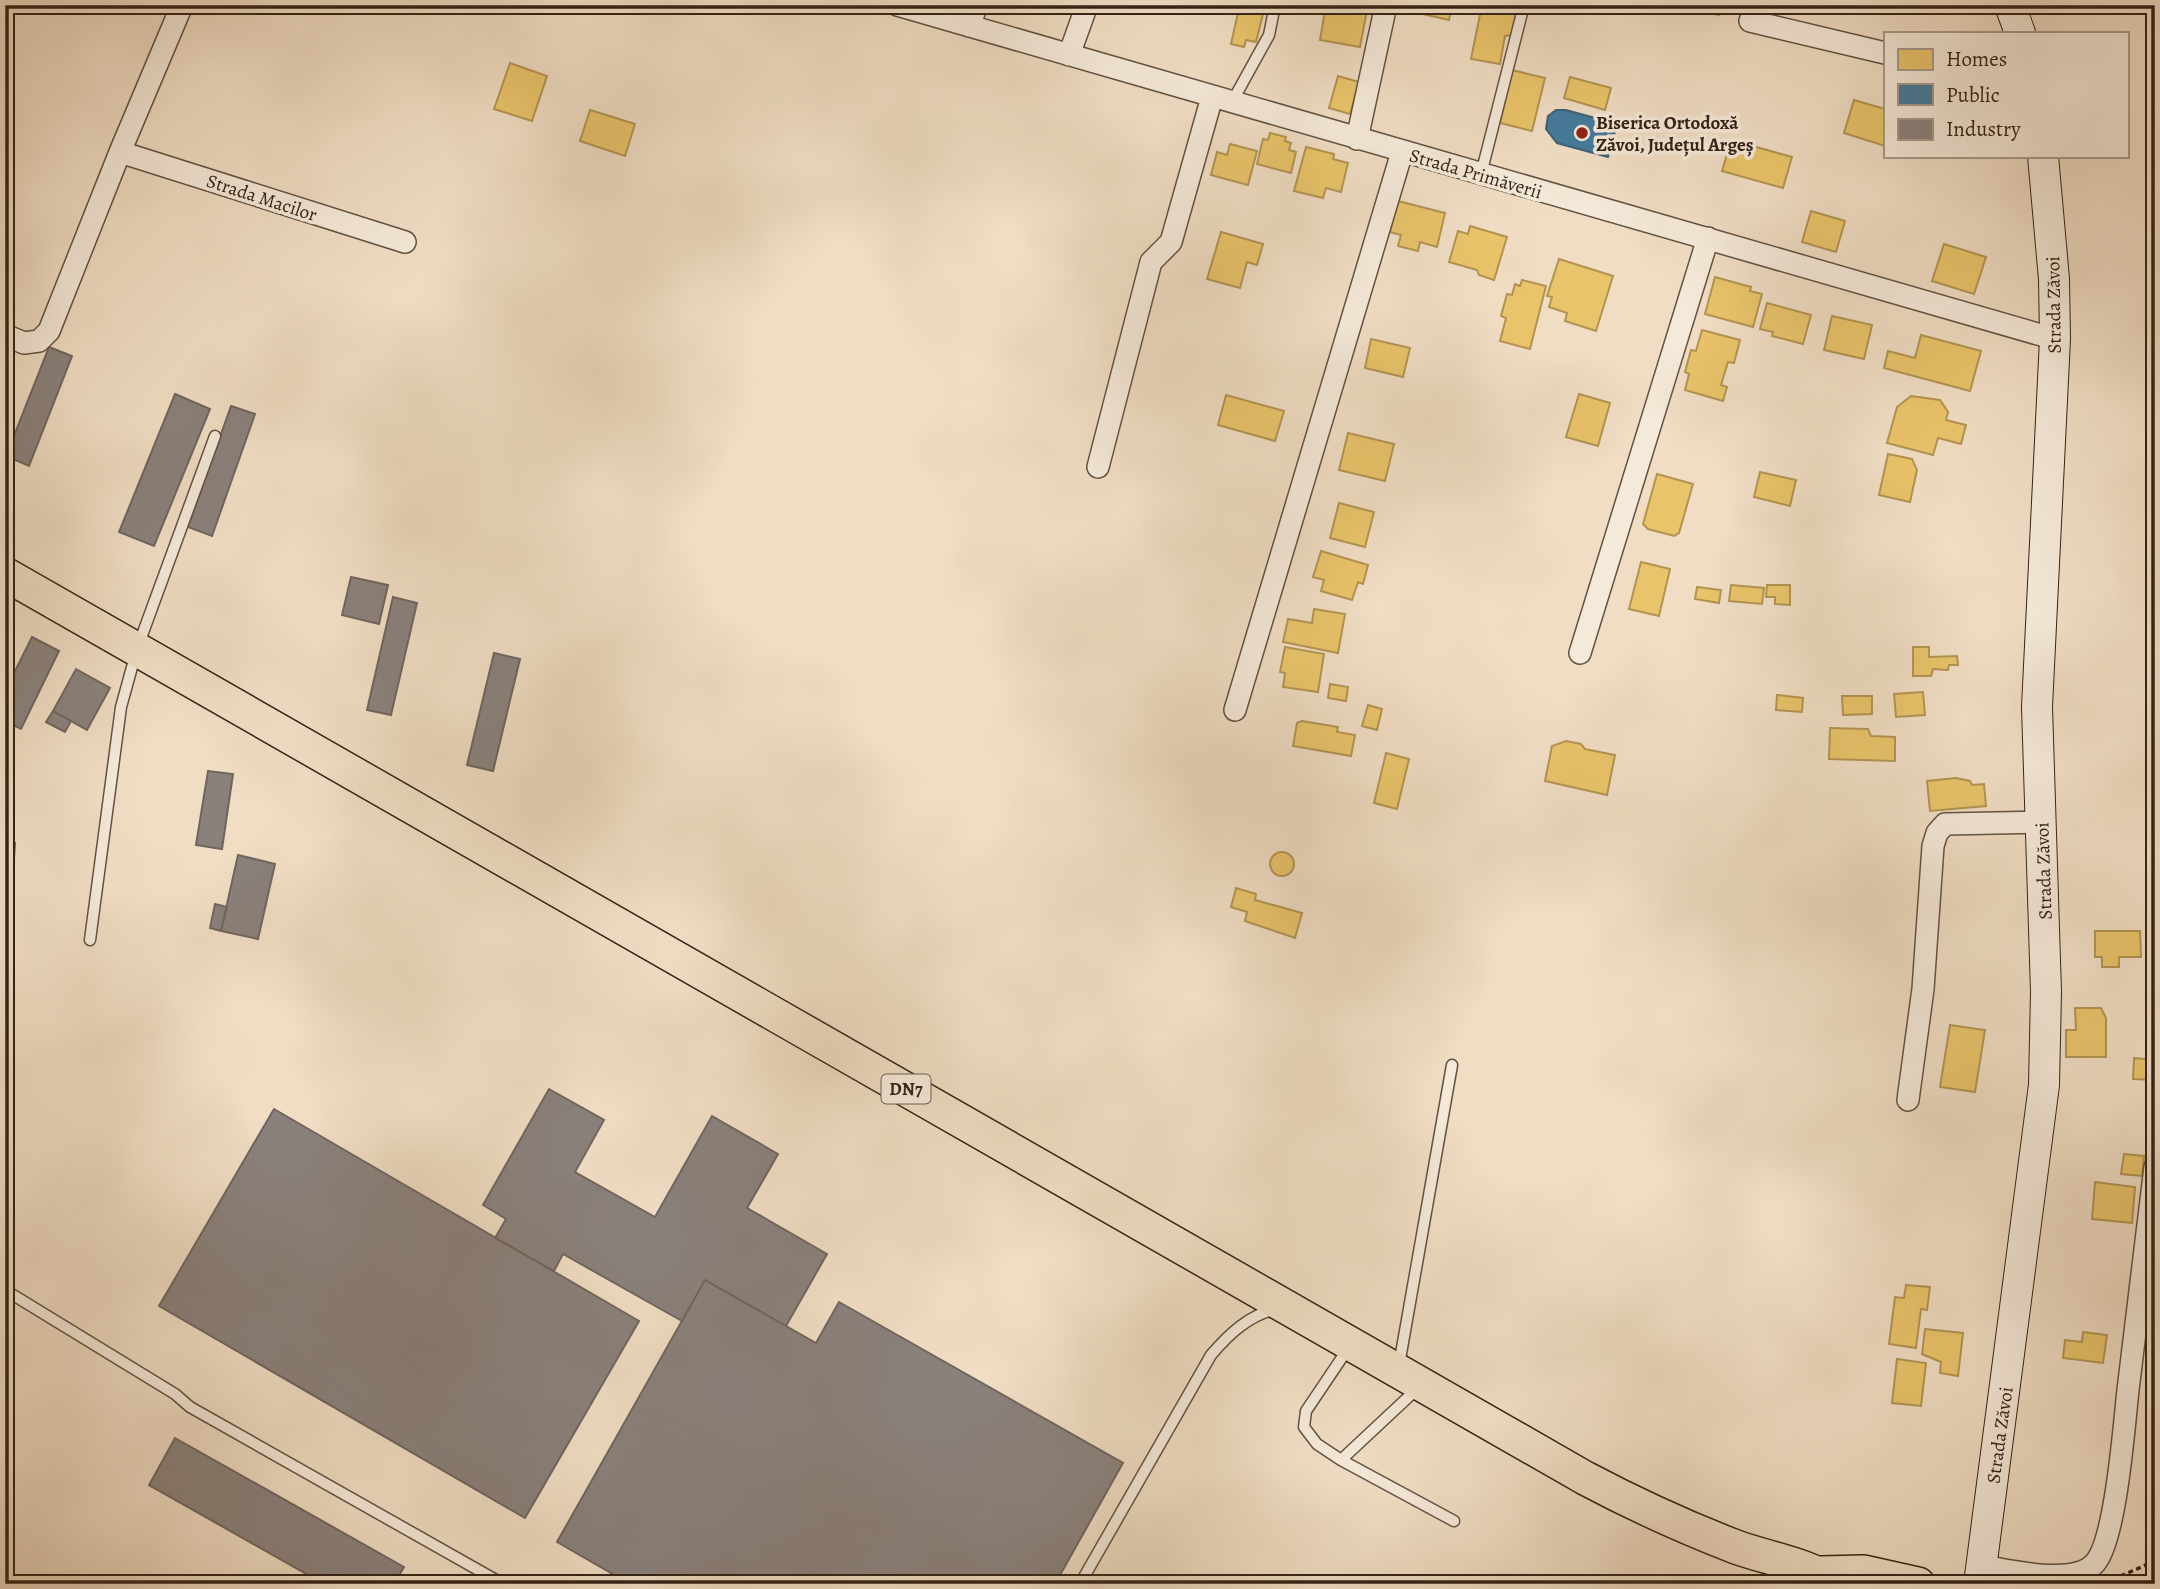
<svg xmlns="http://www.w3.org/2000/svg" width="2160" height="1589" viewBox="0 0 2160 1589" font-family="Alegreya,serif">
  <rect width="100%" height="100%" fill="#f0ddc4"/>
  <filter id="stains"><feTurbulence type="fractalNoise" baseFrequency=".00286" numOctaves="4"/><feColorMatrix values="0 0 0 0 .2 0 0 0 0 .09 0 0 0 0 .02 0 0 0 .5 -.17"/></filter>
  <radialGradient id="worn" r=".72"><stop offset=".6" stop-color="#630" stop-opacity="0"/><stop offset="1" stop-color="#630" stop-opacity=".3"/></radialGradient>
  <path fill="#e9c46a" stroke="#b29451" stroke-width="2" d="M1326,5H1368L1360,47L1320,40Z
    M1419,5H1452L1449,20L1418,13Z
    M1482,5H1518L1512,35L1505,36L1500,64L1471,59Z
    M1699,5H1721L1719,15L1697,10Z
    M1239,8L1263,14L1256,42L1246,40L1244,47L1231,44Z
    M510,63L547,76L532,121L494,109Z
    M1512,70L1545,78L1532,131L1500,123Z
    M1338,76L1359,82L1350,114L1329,108Z
    M1570,77L1611,88L1605,110L1564,98Z
    M1854,100L1885,109V146L1844,133Z
    M590,110L635,124L625,156L580,141Z
    M1270,133L1286,137L1285,141L1291,143L1289,150L1296,152L1291,173L1257,164L1263,139L1268,140Z
    M1731,140L1792,157L1783,188L1722,171Z
    M1230,144L1257,151L1248,185L1211,175L1217,152L1227,155Z
    M1306,147L1334,154L1333,159L1348,163L1341,192L1326,188L1323,198L1294,191Z
    M1398,201L1445,213L1437,247L1420,242L1418,251L1398,246L1401,235L1390,232Z
    M1811,211L1845,221L1836,252L1802,242Z
    M1470,226L1507,237L1494,280L1479,275L1477,270L1449,262L1458,231L1468,234Z
    M1221,232L1263,244L1257,265L1247,262L1240,288L1207,279Z
    M1944,244L1986,257L1974,294L1932,281Z
    M1559,259L1613,276L1596,331L1565,321L1567,313L1549,307L1552,297L1547,296Z
    M1715,277L1751,287L1750,291L1762,294L1753,327L1705,314Z
    M1522,280L1546,286L1530,349L1500,341L1506,318L1501,316L1507,294L1512,295L1515,284L1520,286Z
    M1767,303L1811,315L1803,344L1772,336L1773,332L1760,329Z
    M1832,316L1872,325L1864,359L1824,350Z
    M1702,330L1740,340L1734,363L1728,362L1721,385L1727,387L1723,401L1685,390L1689,374L1685,372L1691,350L1696,351Z
    M1921,335L1981,351L1970,391L1884,368L1888,351L1915,358Z
    M1371,339L1410,348L1403,377L1365,368Z
    M1579,394L1610,403L1598,446L1566,437Z
    M1226,395L1284,411L1275,441L1218,425Z
    M1911,396L1940,400L1948,412L1946,420L1966,425L1961,444L1938,438L1933,455L1887,443L1897,407Z
    M1348,433L1394,444L1385,481L1339,470Z
    M1888,454L1912,459L1917,470L1910,502L1879,495Z
    M1760,472L1796,480L1790,506L1754,497Z
    M1657,474L1693,484L1679,533L1674,536L1648,529L1643,524Z
    M1339,503L1374,512L1365,547L1330,538Z
    M1321,551L1368,565L1363,584L1358,582L1352,600L1321,591L1324,580L1313,577Z
    M1641,562L1670,569L1659,616L1629,609Z
    M1731,585L1764,588L1762,604L1729,601Z
    M1767,585H1790V605L1775,604V597H1766Z
    M1697,587L1721,590L1719,603L1695,599Z
    M1314,609L1345,614L1338,653L1283,642L1288,619L1312,623Z
    M1285,647L1324,654L1318,692L1283,687L1285,673L1280,672Z
    M1913,647H1929V657L1957,656L1958,665H1949L1948,670L1933,669L1931,676H1913Z
    M1330,684L1348,687L1346,701L1328,698Z
    M1923,692L1925,715L1896,717L1894,694Z
    M1777,695L1803,698L1802,712L1776,710Z
    M1842,696H1872V714L1843,715Z
    M1368,705L1382,709L1377,730L1362,726Z
    M1302,721L1338,727L1337,732L1355,735L1351,756L1293,746L1297,723Z
    M1830,728L1868,729L1871,736L1895,737V761L1829,759Z
    M1566,741L1581,744L1585,749L1615,755L1607,795L1545,781L1552,746Z
    M1386,753L1409,759L1397,809L1374,803Z
    M1956,778L1970,781L1972,785L1984,784L1986,806L1930,811L1927,781Z
    M1270 864a12 12 0 1 1 24 0a12 12 0 1 1-24 0Z
    M1236,888L1256,894L1255,900L1302,913L1295,938L1245,921L1247,912L1231,907Z
    M2095,931H2140L2141,957H2119V967H2102V957H2095Z
    M2075,1008H2101L2106,1018V1057H2066V1030H2076Z
    M1950,1025L1985,1030L1975,1092L1940,1087Z
    M2134,1058L2155,1060V1080L2133,1079Z
    M2124,1154L2144,1156L2142,1176L2121,1174Z
    M2095,1182L2135,1187L2132,1223L2092,1219Z
    M1906,1285L1930,1287L1927,1310L1921,1309L1916,1348L1889,1344L1895,1297L1904,1298Z
    M1925,1329L1963,1333L1958,1376L1940,1373L1941,1362L1922,1354Z
    M2083,1332L2107,1335L2103,1363L2063,1358L2065,1340L2082,1342Z
    M1897,1359L1926,1363L1921,1406L1892,1403Z"/>
  <path fill="#457b9d" stroke="#406175" stroke-width="2" d="M1556,110H1566L1617,124L1608,157L1557,143L1546,129L1548,116Z"/>
  <path fill="#8a817c" stroke="#70655e" stroke-width="2" d="M49,347L72,356L29,466L6,456Z
    M175,394L210,409L154,546L119,532Z
    M231,406L255,414L212,536L188,527Z
    M351,577L388,585L379,624L342,615Z
    M393,597L417,603L391,715L367,710Z
    M32,637L59,651L21,729L5,721V691Z
    M494,653L520,659L493,771L467,765Z
    M76,669L110,688L87,730L53,711Z
    M53,711L71,721L65,732L46,722Z
    M5,721L14,726L5,744Z
    M208,771L233,774L222,849L196,845Z
    M5,842L15,843L10,923H5Z
    M238,855L275,864L258,939L221,931Z
    M215,904L227,907L221,931L210,928Z
    M549,1089L604,1120L575,1172L655,1217L712,1116L778,1154L747,1208L827,1254L786,1326L705,1280L682,1321L563,1254L554,1271L495,1238L506,1219L483,1205Z
    M274,1109L639,1321L525,1518L159,1306Z
    M705,1280L816,1343L839,1302L1123,1463L1055,1584H630L557,1542Z
    M175,1438L404,1567L394,1584H324L149,1485Z"/>
  <g fill="none" stroke-linecap="round" stroke-linejoin="round">
    <g stroke="#625242" stroke-width="13">
      <path id="lane" d="M1232,102L1269,35L1275,5
        M1481,174L1524,5
        M90,940L121,707L137,649L215,436
        M5,1290L175,1394L190,1407L503,1584
        M1349,1347L1306,1411L1304,1427L1317,1444L1341,1460L1454,1521
        M1399,1365L1452,1065
        M1341,1460L1418,1388
        M1080,1584L1211,1355C1229,1334 1249,1315 1276,1309"/>
    </g>
    <g stroke="#625242" stroke-width="24">
      <path id="street" d="M897,5L2055,339
        M1750,21L1885,53
        M969,26L977,5
        M1069,55L1087,5
        M1357,139L1386,5
        M120,152L405,242
        M5,335L24,343L39,341L49,331L120,152L182,5
        M1098,467L1151,262L1171,242L1212,97
        M1580,653L1708,238
        M1235,710L1402,152
        M1908,1100L1923,989L1933,846L1937,833L1945,824L2042,822
        M1982,1566C2010,1570 2074,1587 2095,1563C2116,1539 2124,1426 2128,1390C2137,1316 2146,1241 2155,1167"/>
    </g>
    <g stroke="#332317" stroke-width="32">
      <path id="secondary" d="M2010,5L2020,33
        M1979,1584L2044,1085L2046,992L2037,707L2055,339L2054,279L2043,156"/>
    </g>
    <g stroke="#332317" stroke-width="36">
      <path id="primary" d="M5,574L1585,1478C1634,1504 1684,1527 1736,1547C1769,1559 1807,1564 1836,1584
        M1821,1573L1864,1572L1918,1584"/>
    </g>
    <path stroke="#332317" stroke-width="3.5" stroke-dasharray="5 3.5" stroke-linecap="butt" d="M2105,1583L2155,1561"/>
    <use href="#lane" stroke="#f5e9d9" stroke-width="10"/>
    <use href="#street" stroke="#f5e9d9" stroke-width="21"/>
    <use href="#secondary" stroke="#f5e9d9" stroke-width="30"/>
    <use href="#primary" stroke="#f0ddc4" stroke-width="33"/>
  </g>
  <circle fill="#8f2418" stroke="#f5e9d9" stroke-width="2.5" cx="1582" cy="133" r="7"/>
  <g text-anchor="middle" stroke-width="7" stroke-linejoin="round" paint-order="stroke">
    <rect fill="#f5e9d9" stroke="#6d5e51" stroke-width="2" x="881.5" y="1074.5" width="49" height="29" rx="5"/>
    <g font-size="18" font-weight="bold" fill="#332317">
      <text x="906" y="1095">DN7</text>
    </g>
    <g font-size="19" font-weight="bold" fill="#332317" stroke="#f5e9d9" text-anchor="start">
      <text x="1596" y="129">Biserica Ortodoxă<tspan x="1596" dy="22">Zăvoi, Județul Argeș</tspan></text>
    </g>
    <g font-size="19" fill="#332317" stroke="#f5e9d9">
      <text transform="translate(1476 173) rotate(16)" y="7">Strada Primăverii</text>
      <text transform="translate(262 197) rotate(18)" y="7">Strada Macilor</text>
      <text transform="translate(2053 305) rotate(-91)" y="7">Strada Zăvoi</text>
      <text transform="translate(2043 871) rotate(-92)" y="7">Strada Zăvoi</text>
      <text transform="translate(1999 1435) rotate(-82)" y="7">Strada Zăvoi</text>
    </g>
  </g>
  <rect width="2160" height="1589" fill="none" stroke="#f0ddc4" stroke-width="28"/>
  <rect x="7" y="7" width="2146" height="1575" fill="none" stroke="#332317" stroke-width="3.5"/>
  <rect x="14" y="14" width="2132" height="1561" fill="none" stroke="#332317" stroke-width="2"/>
  <rect x="1884" y="32" width="245" height="126" fill="#f5e9d9" stroke="#a79a8b" stroke-width="2"/>
  <rect x="1898" y="49" width="35" height="21" fill="#e9c46a" stroke="#a79a8b" stroke-width="2"/>
  <text x="1946" y="66" font-size="21" fill="#332317">Homes</text>
  <rect x="1898" y="84" width="35" height="21" fill="#457b9d" stroke="#a79a8b" stroke-width="2"/>
  <text x="1946" y="102" font-size="21" fill="#332317">Public</text>
  <rect x="1898" y="119" width="35" height="21" fill="#8a817c" stroke="#a79a8b" stroke-width="2"/>
  <text x="1946" y="136" font-size="21" fill="#332317">Industry</text>
  <rect width="100%" height="100%" filter="url(#stains)"/>
  <rect width="100%" height="100%" fill="url(#worn)"/>
</svg>
